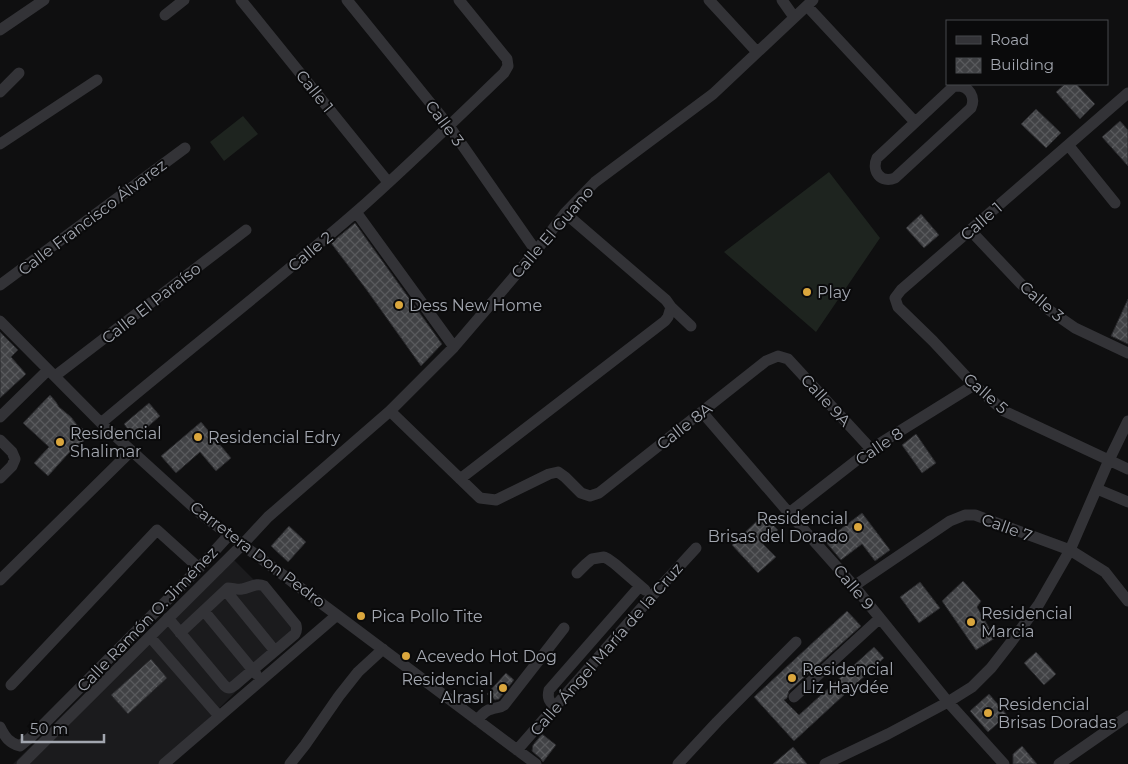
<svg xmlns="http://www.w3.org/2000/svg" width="1128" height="764" viewBox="0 0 1128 764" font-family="Montserrat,sans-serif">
  <defs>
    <pattern id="building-cross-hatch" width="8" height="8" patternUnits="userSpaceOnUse" patternTransform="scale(1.25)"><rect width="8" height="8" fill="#414245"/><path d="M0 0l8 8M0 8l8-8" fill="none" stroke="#595a5d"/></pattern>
  </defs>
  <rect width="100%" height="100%" fill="#0f0f10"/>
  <path fill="#1b1b1d" d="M227,553L301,627L163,764H13Z"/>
  <path fill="#1e241f" d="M243,116L258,134L224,161L210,142Z
    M829,172L880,238L816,332L724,252Z"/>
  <path fill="url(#building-cross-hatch)" stroke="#29292c" d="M1065,84H1076L1095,104L1080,119L1056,92Z
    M1036,109L1061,133L1046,148L1021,124Z
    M1120,121L1128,130V166L1102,137Z
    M921,214L939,235L924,248L906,228Z
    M355,223L442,344L421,366L366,289L331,243Z
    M1128,299V344L1111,336Z
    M0,332L18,350L11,357L26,374L0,398Z
    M50,395L56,402L59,407L71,417L77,425L86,431L88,436L81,444H77L48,476L34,463L49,447L23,423Z
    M149,403L160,416L135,438L124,424Z
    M201,422L231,458L216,471L200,452L176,473L161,456Z
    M916,434L936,463L922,473L902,445Z
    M862,513L890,550L875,561L862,544L841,560L825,541Z
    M763,515L778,530L763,544L776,557L758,573L732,545Z
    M289,526L306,542L288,562L271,546Z
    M963,581L981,601L977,607L995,638L976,650L942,601Z
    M920,582L940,608L919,623L900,597Z
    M847,611L861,626L789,691L787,698L784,700L799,715L874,647L884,658L794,741L754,697Z
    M1036,652L1056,674L1044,685L1024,663Z
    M151,659L167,678L128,714L111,695Z
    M506,673L514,680L499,699L495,700L487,694Z
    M989,694L1007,715L988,732L970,711Z
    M542,734L556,745L543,762L540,758L532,751L533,745Z
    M1022,746L1037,764H1013V754Z
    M793,747L807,764H773Z"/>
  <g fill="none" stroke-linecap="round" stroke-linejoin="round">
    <path stroke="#333337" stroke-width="11" d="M241,0L388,182
      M347,0L449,126L536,251
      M709,0L757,52
      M782,0L794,17
      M807,6L915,122
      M165,15L184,0
      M0,30L44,0
      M957,86C969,86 976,97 971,108L895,178C881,184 871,171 877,158L953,87Z
      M0,92L19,73
      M1128,93L901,290L895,298L898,307L933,341L974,385L1004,411L1128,469
      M0,144L97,80
      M1069,146L1115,203
      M356,212L454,347
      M565,213L666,300L671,307L691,326
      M970,230L1021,284L1049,310L1075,328L1128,353
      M0,285L185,148
      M0,321L101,423L201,514L337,615L536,764
      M55,376L246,230
      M390,411L480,498L496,500L549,474L558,472L565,477L581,493L590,496L599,493L766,361L778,356L788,359L871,449
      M702,412L789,513L854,586L948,702L1004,764
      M0,417L48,370
      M101,423C185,352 272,285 355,213C406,168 455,120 504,73L508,66L507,59L459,0
      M0,440L12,452L15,459L12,466L0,478
      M460,479L665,321L668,317L671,307
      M1097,489L1128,502
      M789,513L871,449L974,385
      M577,573L586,564L592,559L604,557L608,559L615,564L645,590
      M0,580L131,451
      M854,586L950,521L965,515H975L1070,550L1105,572L1128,601
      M226,591L275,651
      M204,611L256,674
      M168,618L224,685C228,689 230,689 235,685L295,634C297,631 297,629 296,625L264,586C256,582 250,588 242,589C237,590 233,588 228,588L180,633
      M150,637L219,716
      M11,685L157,530L199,568
      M794,697L880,618
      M555,707C549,701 547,698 549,690L640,586
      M477,720C482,715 485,710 492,709C497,707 500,708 504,705L564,628
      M0,727C5,737 9,743 20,746L31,737L199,568L229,535
      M517,750L652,596L696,548
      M22,764L243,544L268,517L390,411L454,347L536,251L565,213L595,182L713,94L813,0
      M164,764L337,615
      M290,764L305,745L339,696L358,672L383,649
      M678,764L717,722L796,642
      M825,764L888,734L948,702L972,687L991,668L1012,641L1039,604L1070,550L1109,460L1128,421
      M1059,764L1128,716"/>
  </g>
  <g fill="#daa63d" stroke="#0a0a0b" stroke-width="2">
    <circle cx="807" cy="292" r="5"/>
    <circle cx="399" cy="305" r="5"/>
    <circle cx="198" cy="437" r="5"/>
    <circle cx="60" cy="442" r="5"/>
    <circle cx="858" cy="527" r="5"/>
    <circle cx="361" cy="616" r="5"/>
    <circle cx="971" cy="622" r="5"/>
    <circle cx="406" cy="656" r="5"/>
    <circle cx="792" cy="678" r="5"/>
    <circle cx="503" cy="688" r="5"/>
    <circle cx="988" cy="713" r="5"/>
  </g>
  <g text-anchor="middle" stroke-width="4" stroke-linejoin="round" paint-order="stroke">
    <g font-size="16" fill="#a2a6af" stroke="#0a0a0b">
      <text transform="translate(315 91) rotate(51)" y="6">Calle 1</text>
      <text transform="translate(445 123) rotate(53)" y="6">Calle 3</text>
      <text transform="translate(92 217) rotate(-37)" y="6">Calle Francisco Álvarez</text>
      <text transform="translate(981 221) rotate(-41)" y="6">Calle 1</text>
      <text transform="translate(552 232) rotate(-49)" y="6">Calle El Guano</text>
      <text transform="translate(310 251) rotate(-40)" y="6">Calle 2</text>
      <text transform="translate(1042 301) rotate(41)" y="6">Calle 3</text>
      <text transform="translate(151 303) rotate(-38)" y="6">Calle El Paraíso</text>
      <text transform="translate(986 393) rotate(41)" y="6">Calle 5</text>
      <text transform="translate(826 400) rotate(47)" y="6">Calle 9A</text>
      <text transform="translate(684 426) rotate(-38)" y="6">Calle 8A</text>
      <text transform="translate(879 446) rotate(-34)" y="6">Calle 8</text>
      <text transform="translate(1007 527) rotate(20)" y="6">Calle 7</text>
      <text transform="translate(258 554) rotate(37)" y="6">Carretera Don Pedro</text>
      <text transform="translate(854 587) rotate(50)" y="6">Calle 9</text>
      <text transform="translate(147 619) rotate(-46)" y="6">Calle Ramón O. Jiménez</text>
      <text transform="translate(606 649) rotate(-49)" y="6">Calle Ángel María de la Cruz</text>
    </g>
    <g font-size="16" fill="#a2a6af" stroke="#0a0a0b" text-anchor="start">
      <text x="817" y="298">Play</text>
      <text x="409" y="311">Dess New Home</text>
      <text x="70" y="439">Residencial<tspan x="70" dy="18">Shalimar</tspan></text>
      <text x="208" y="443">Residencial Edry</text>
      <text x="848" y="524" text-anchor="end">Residencial<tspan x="848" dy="18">Brisas del Dorado</tspan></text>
      <text x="981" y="619">Residencial<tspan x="981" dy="18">Marcia</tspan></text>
      <text x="371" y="622">Pica Pollo Tite</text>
      <text x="416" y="662">Acevedo Hot Dog</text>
      <text x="802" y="675">Residencial<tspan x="802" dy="18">Liz Haydée</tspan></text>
      <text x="493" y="685" text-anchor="end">Residencial<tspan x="493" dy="18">Alrasi I</tspan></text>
      <text x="998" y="710">Residencial<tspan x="998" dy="18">Brisas Doradas</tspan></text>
    </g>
  </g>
  <rect x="946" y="20" width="162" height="65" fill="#0a0a0b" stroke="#47484d"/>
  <rect x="956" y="36" width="25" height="8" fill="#333337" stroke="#47484d"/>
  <text x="990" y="45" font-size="15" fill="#a2a6af">Road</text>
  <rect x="956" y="58" width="25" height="15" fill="url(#building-cross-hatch)" stroke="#47484d"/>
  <text x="990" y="70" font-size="15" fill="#a2a6af">Building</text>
  <path d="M22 734v8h82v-8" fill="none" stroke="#a2a6af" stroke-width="2.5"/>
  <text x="30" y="734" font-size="15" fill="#a2a6af" stroke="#0a0a0b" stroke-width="4" paint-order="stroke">50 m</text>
</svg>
